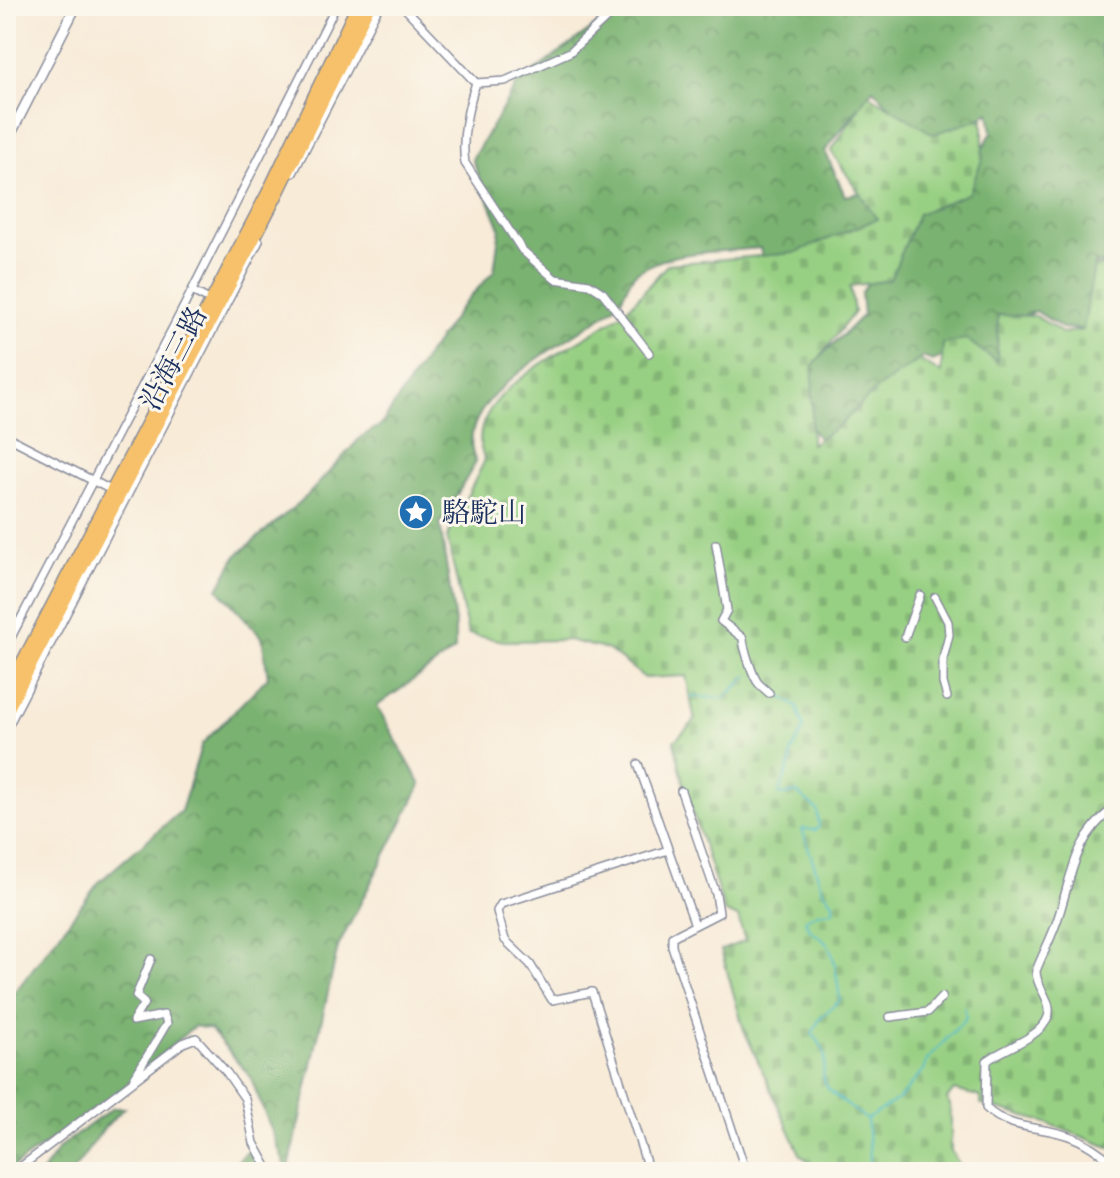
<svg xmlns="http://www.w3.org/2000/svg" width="1120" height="1178" viewBox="0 0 1120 1178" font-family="'IM FELL French Canon','Noto Serif TC',serif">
  <defs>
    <pattern id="forest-crowns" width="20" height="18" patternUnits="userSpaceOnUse" patternTransform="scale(2)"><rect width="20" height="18" fill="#7ab271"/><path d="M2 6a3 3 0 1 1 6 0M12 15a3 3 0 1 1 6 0" fill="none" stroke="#639160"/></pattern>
    <pattern id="cemetery-stones" width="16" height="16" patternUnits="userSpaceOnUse" patternTransform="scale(2)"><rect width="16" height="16" fill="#98d083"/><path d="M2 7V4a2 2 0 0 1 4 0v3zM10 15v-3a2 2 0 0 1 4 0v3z" fill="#82b374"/></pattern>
  </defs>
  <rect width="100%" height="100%" fill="#fbf7ec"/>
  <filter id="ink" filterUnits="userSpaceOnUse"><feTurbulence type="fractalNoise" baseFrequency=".0125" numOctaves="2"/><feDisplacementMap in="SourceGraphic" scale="16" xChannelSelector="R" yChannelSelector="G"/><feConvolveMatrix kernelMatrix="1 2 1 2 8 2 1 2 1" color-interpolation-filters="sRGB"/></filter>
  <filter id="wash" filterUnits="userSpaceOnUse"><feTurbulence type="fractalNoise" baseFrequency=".006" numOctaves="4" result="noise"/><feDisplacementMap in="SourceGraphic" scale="32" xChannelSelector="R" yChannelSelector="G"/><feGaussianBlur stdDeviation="1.8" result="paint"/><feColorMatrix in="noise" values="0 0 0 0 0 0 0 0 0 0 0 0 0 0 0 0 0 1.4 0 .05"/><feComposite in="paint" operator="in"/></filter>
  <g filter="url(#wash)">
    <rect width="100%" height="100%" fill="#f8ebd8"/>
    <path fill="url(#forest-crowns)" stroke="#4a7068" stroke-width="2" d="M623,6H1114V35L1100,45L1103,56L1114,54V266L1096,263L1095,330L1062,328L1036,311L1001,327V369L955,350L933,361L922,357L859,417L823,444L801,416L789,387L863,315L861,293L891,252L912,204L966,178L992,132L989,112L932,151L873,89L825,151L845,196L885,188L889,211L778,327L760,248C736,251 690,251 668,258C659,261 642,268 635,274C625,283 626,299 612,309C573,340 445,399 476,462L440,524L455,622V650L377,706L421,785L338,947L288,1172L250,1076L210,1029L194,1026L121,1090L6,1172V1004L99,882L181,811L202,744L268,677L262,637L218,589L236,556L307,496L361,437L381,425L428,354L462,306L494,271L500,228L472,159L518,83Z
      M113,1108H124L105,1127L72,1172H42L60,1147Z
      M247,1152L267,1172H241L238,1160Z"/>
    <path fill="url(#cemetery-stones)" stroke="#5a8070" stroke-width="2" d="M868,94L933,134L983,118V157L969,193L918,214L890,280L850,286L854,312L813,366L811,444L840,425L877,389L919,360L941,373L943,344L966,339L997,362L998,315L1036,316L1062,333L1083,330L1094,266L1114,267V1149L1044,1122L981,1104V1097L954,1090L947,1099L951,1111V1151L964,1172H818L800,1154L744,1030L721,950L745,941L738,917L725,912L684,785L674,741L695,721L686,676L645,678L609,650L568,640L504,641L468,634L447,537L485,460C454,394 582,345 621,314C638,300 653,280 668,264L794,253L877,219L831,151Z"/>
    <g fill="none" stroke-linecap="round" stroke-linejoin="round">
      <path stroke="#4fbcc8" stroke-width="2" d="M758,674L779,695L797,707L804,728L791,753V762L779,792L781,795L797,793L817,810L819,826L816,830L802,829L823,891L833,902V911L817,913L805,920C809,933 818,934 826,943C835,952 838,986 840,1000L820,1018L812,1034C838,1060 815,1068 827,1087C832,1096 858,1112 867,1120L870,1159L864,1172
        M691,697L724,698L749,675
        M867,1119L900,1098L923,1070L928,1059L966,1018L964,1007"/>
    </g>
  </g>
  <g filter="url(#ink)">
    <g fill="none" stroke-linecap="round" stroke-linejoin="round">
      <g stroke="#8a8d9b" stroke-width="10">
        <path id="minor" d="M403,6L476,83
          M619,6L570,52L505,81L476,83C468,106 461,138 465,163L522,250L555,279L589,284L603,293L649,353
          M293,173L379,6
          M192,291L215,303
          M6,436L115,492
          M716,544L727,610L721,621L743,638C743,646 753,678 759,684C762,687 766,690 769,693
          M935,597L948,622L949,635L943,659V683L947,697
          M905,637L920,595
          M6,647L182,310L336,6
          M6,730L259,241
          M638,764L695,925
          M681,791L716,894L719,913L672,937V946L746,1172
          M890,1017L928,1012L942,997
          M134,1078L167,1023L164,1015L133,1021L144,1003L136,996L151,959
          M1112,1162C1100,1153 1088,1143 1074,1138C1045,1125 1011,1132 986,1108L987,1061C1004,1047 1052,1035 1049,1008C1047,994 1036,986 1036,971C1043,953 1052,937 1058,918C1072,875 1074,837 1114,808
          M14,1172L183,1043L196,1038L227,1073L245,1099L254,1143L270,1172
          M649,1172L592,992L552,1000L530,964L505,940L497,911L501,904L668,850
          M732,1172H742"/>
      </g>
      <g stroke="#8a8d9b" stroke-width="12">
        <path id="tertiary" d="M6,143L76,6"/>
      </g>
      <g stroke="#8a8d9b" stroke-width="14">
        <path id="primary" d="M6,693L268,192L357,6
          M6,713L277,195L369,6"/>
      </g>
      <use href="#minor" stroke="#fff" stroke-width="7"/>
      <use href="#tertiary" stroke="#fff" stroke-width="9"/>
      <use href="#primary" stroke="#f6c16b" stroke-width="11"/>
    </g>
  </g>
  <defs>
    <g id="sight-disc" transform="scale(1.8)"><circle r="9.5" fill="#1f6fb2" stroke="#fbf7ec"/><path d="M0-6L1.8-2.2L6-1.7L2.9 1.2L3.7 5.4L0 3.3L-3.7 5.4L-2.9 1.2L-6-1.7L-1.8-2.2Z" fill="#fff"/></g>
  </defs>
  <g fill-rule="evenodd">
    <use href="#sight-disc" x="416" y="512"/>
  </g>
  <g text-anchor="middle" stroke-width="6" stroke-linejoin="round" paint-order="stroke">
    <g font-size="28" fill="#1b2f5e" stroke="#fbf7ec">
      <text transform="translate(173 358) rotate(-63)" y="10">沿海三路</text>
    </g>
    <g font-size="28" fill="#1b2f5e" stroke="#fbf7ec" text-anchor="start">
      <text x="442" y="522">駱駝山</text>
    </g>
  </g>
  <rect width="1120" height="1178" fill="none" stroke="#fbf7ec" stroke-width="32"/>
</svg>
